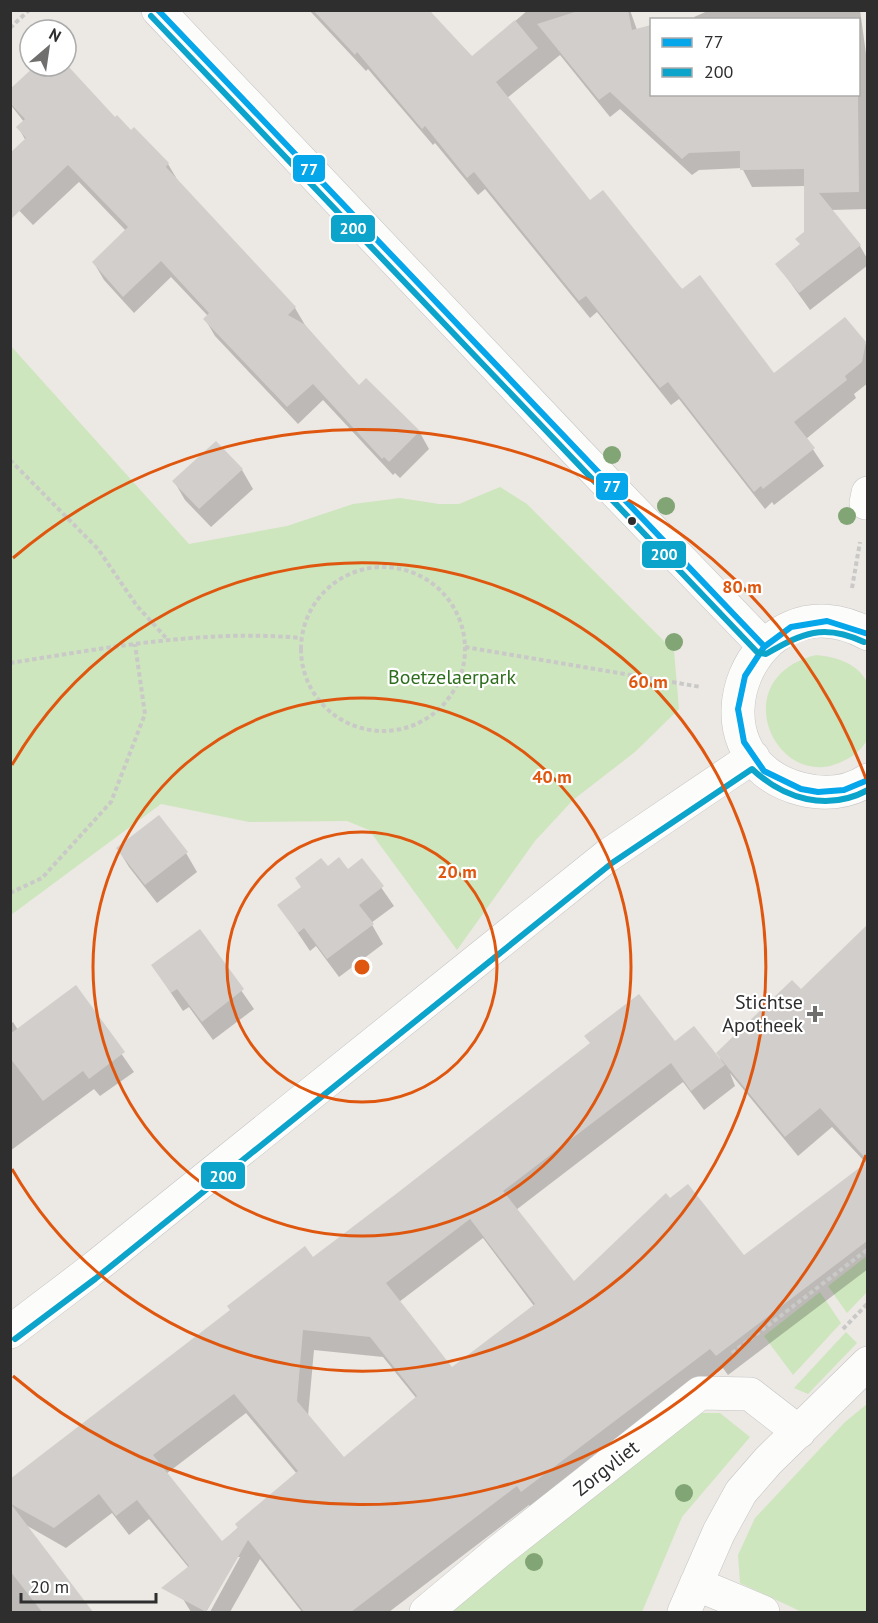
<svg xmlns="http://www.w3.org/2000/svg" width="878" height="1623" viewBox="0 0 878 1623" font-family="'PT Sans',sans-serif">
  <rect width="100%" height="100%" fill="#ece8e4"/>
  <path fill="#cee6be" d="M10,345L189,544L287,526L353,504L400,498L439,504H459L500,487L527,504L674,651L679,709L635,752L573,800L535,841L457,950L369,830L347,821L249,822L161,804L11,915Z
    M816,655C837,657 857,663 867,682V740C861,751 851,758 839,763C775,790 724,678 816,655Z
    M867,1256V1292L847,1313L828,1286Z
    M820,1292L841,1323L793,1375L764,1336Z
    M846,1332L857,1343L808,1394L794,1388Z
    M867,1404V1612H802L740,1583L738,1555L755,1518L845,1422Z
    M700,1413H720L750,1437L682,1517L642,1612H440Z"/>
  <path fill="#0003" fill-rule="evenodd" d="M309,10H429L471,59L528,10H630L637,30L652,27V94H858V20H695L694,17L710,10H860L867,61L868,209L831,210L860,246L868,260V265L810,310L777,264L801,245L806,233L805,186L752,187L742,168L699,170L692,175L620,109L610,117L560,55L507,98L590,202L773,375L865,343L868,348V383L854,394L856,398L806,439L824,466L774,505L772,502L765,509L679,399L671,405L597,312L590,318L485,189L478,195L435,143L433,145L368,69L366,71Z
    M37,66H66L115,119L168,164L178,181L295,308L305,325L359,387L419,431L429,449L400,478L395,473L393,475L323,400L298,424L215,336L205,319L208,316L171,277L134,313L104,280L94,263L126,231L79,182L33,225L10,201L26,141L18,127L24,122L10,104V91Z
    M216,443L242,470L253,489L211,527L185,500L174,481Z
    M118,849L186,853L197,872L157,903L129,867Z
    M362,860L394,906L371,923L383,944L339,977L316,946L310,951L279,905L328,868L347,871Z
    M200,931L254,1009L213,1040L189,1007L183,1011L153,966Z
    M861,933L868,940V1269L728,1375L723,1368L533,1511L529,1505L389,1612H302L260,1559L230,1612H210L240,1557H237L206,1612H191L172,1581L189,1568L149,1519L129,1535L112,1513L66,1548L24,1524L90,1612H10V1481L313,1259L675,1043L723,1065L718,1053L801,991ZM730,1073L798,1156L832,1127L867,1164L744,1257L574,1283L516,1210L683,1082L704,1110L735,1086ZM483,1238L534,1306L452,1369L399,1302ZM314,1350L383,1357L417,1399L344,1459L308,1416ZM246,1413L297,1474L221,1543L166,1474Z
    M75,987L134,1072L100,1096L94,1089L10,1151V1024L13,1022L18,1030Z"/>
  <path fill="#d1cecb" fill-rule="evenodd" d="M313,10H429L472,56L515,20L538,48L496,82L590,200L603,190L682,289L700,275L774,373L845,317L866,342L862,362L845,376L847,380L794,422L815,448L763,489L761,486L754,492L668,382L660,388L586,296L579,301L474,172L467,178L425,126L422,129L357,52L355,55Z
    M581,10H628L632,30L651,25V94H858L859,192L819,193L861,245L799,293L775,264L800,244L795,239L804,232V169L740,170V151L689,153L682,159L610,92L599,100L537,24Z
    M35,66H68L115,117L117,115L131,130L134,127L169,163L166,167L296,307L288,315L304,324L359,385L366,378L420,431L389,462L384,457L382,459L313,384L287,407L203,319L209,313L161,261L123,297L92,262L128,227L68,165L10,220V153L26,138L16,127L25,119L10,103V89Z
    M216,441L243,469L199,509L172,481Z
    M159,815L188,852L145,885L116,848Z
    M339,857L348,869L362,858L384,886L359,905L374,924L327,959L304,928L298,933L277,905L301,887L295,878L321,858L328,866Z
    M867,925V1160L820,1108L785,1137L716,1053L792,980L801,989Z
    M200,929L244,989L202,1022L177,989L171,993L151,965Z
    M76,985L125,1052L89,1079L83,1071L43,1101L10,1058V1034Z
    M639,994L675,1041L694,1026L725,1065L691,1091L671,1063L503,1191L574,1281L666,1193L670,1198L688,1184L744,1255L867,1162V1241L716,1356L710,1349L521,1492L517,1486L351,1612H304L248,1540L206,1612L161,1588L189,1566L137,1500L116,1516L99,1494L54,1528L11,1504L93,1612H42L10,1571V1479L230,1310L227,1306L305,1246L313,1257L396,1194L590,1043L584,1036ZM470,1219L535,1304L452,1367L386,1283ZM303,1330L370,1337L417,1396L344,1457L297,1401ZM234,1394L298,1471L235,1524L238,1528L222,1541L153,1455Z"/>
  <g fill="none" stroke-linecap="round" stroke-linejoin="round">
    <g stroke="#c5c4c5" stroke-width="34">
      <path id="minor" d="M158,10L577,452L763,645
        M866,503L868,493
        M868,634C752,571 679,757 801,789C824,795 848,793 868,780
        M10,1332L89,1272L607,856L753,757
        M696,1584L763,1612
        M426,1612L498,1552L700,1393L750,1394L799,1432
        M684,1612L719,1532L741,1492L768,1461L868,1363"/>
    </g>
    <path stroke="#c9c9c8" stroke-width="4" stroke-dasharray="4.5 3" stroke-linecap="butt" d="M10,28L29,10
      M10,460L98,549L137,606L168,640
      M301 649a82 82 0 1 1 164 0a82 82 0 1 1-164 0Z
      M852,588L860,542
      M465,647L701,687
      M10,663C106,648 204,629 301,638
      M10,893L42,878L111,802L145,714L135,644
      M843,1329L868,1303
      M732,1353L868,1249"/>
    <use href="#minor" stroke="#fcfcfb" stroke-width="33"/>
    <g stroke="#fff" stroke-width="10">
      <path id="bus-1" d="M158,10L763,645
        M868,634L827,621L791,627L764,647L745,676L738,709L744,742L764,771L801,789L818,792L844,790L868,780"/>
    </g>
    <g stroke="#fff" stroke-width="10">
      <path id="bus-2" d="M151,16L757,652L766,654C803,633 823,623 864,642
        M15,1339L95,1279L612,863L752,769C784,799 827,812 868,790"/>
    </g>
    <use href="#bus-1" stroke="#05a6ea" stroke-width="6"/>
    <use href="#bus-2" stroke="#0ca4cb" stroke-width="6"/>
  </g>
  <g fill="#82a575">
    <circle cx="612" cy="455" r="9"/>
    <circle cx="666" cy="506" r="9"/>
    <circle cx="847" cy="516" r="9"/>
    <circle cx="674" cy="642" r="9"/>
    <circle cx="684" cy="1493" r="9"/>
    <circle cx="534" cy="1562" r="9"/>
  </g>
  <g fill="none" stroke="#df570e" stroke-width="3">
    <circle cx="362" cy="967" r="135"/>
    <circle cx="362" cy="967" r="269"/>
    <path d="M12 765A404 404 0 1 1 12 1169"/>
    <path d="M866 1155A538 538 0 0 1 13 1376M13 558A538 538 0 0 1 866 779"/>
  </g>
  <circle fill="#2e2e2e" stroke="#fff" stroke-width="2" cx="632" cy="521" r="5"/>
  <path fill="#706f6e" stroke="#fff" stroke-width="2" d="M812 1005h6v6h6v6h-6v6h-6v-6h-6v-6h6z"/>
  <g text-anchor="middle" stroke-width="4.5" stroke-linejoin="round" paint-order="stroke">
    <g font-size="20" fill="#2c6e1b" stroke="#fff">
      <text x="452" y="684">Boetzelaerpark</text>
    </g>
    <g font-size="20" fill="#2e2e2e" stroke="#fff" text-anchor="end">
      <text x="803" y="1009">Stichtse<tspan x="803" dy="23">Apotheek</tspan></text>
    </g>
    <g font-size="20" fill="#2e2e2e" stroke="#fff">
      <text transform="translate(606 1468) rotate(-38)" y="7">Zorgvliet</text>
    </g>
  </g>
  <circle cx="362" cy="967" r="9" fill="#df570e" stroke="#fff" stroke-width="3"/>
  <g font-size="18" text-anchor="middle" font-weight="bold" fill="#df570e" stroke="#fff" stroke-width="4.5" stroke-linejoin="round" paint-order="stroke">
    <text x="742" y="593">80 m</text>
    <text x="648" y="688">60 m</text>
    <text x="552" y="783">40 m</text>
    <text x="457" y="878">20 m</text>
  </g>
  <g stroke="#fff" stroke-width="2">
    <rect x="292" y="154" width="34" height="29" rx="6" fill="#05a6ea"/>
    <rect x="330" y="214" width="46" height="29" rx="6" fill="#0ca4cb"/>
    <rect x="595" y="472" width="34" height="29" rx="6" fill="#05a6ea"/>
    <rect x="641" y="540" width="46" height="29" rx="6" fill="#0ca4cb"/>
    <rect x="200" y="1161" width="46" height="29" rx="6" fill="#0ca4cb"/>
  </g>
  <g font-size="16" text-anchor="middle" font-weight="bold" fill="#fff">
    <text x="309" y="175">77</text>
    <text x="353" y="234">200</text>
    <text x="612" y="492">77</text>
    <text x="664" y="560">200</text>
    <text x="223" y="1182">200</text>
  </g>
  <rect width="878" height="1623" fill="none" stroke="#2e2e2e" stroke-width="24"/>
  <rect x="650" y="18" width="210" height="78" fill="#ffffff" stroke="#ababab" stroke-width="1.5"/>
  <rect x="662" y="38" width="30" height="9" fill="#05a6ea" stroke="#ababab" stroke-width="1.5"/>
  <text x="704" y="48" font-size="18" fill="#2e2e2e">77</text>
  <rect x="662" y="68" width="30" height="9" fill="#0ca4cb" stroke="#ababab" stroke-width="1.5"/>
  <text x="704" y="78" font-size="18" fill="#2e2e2e">200</text>
  <g transform="translate(48 48) rotate(29)"><circle r="28" fill="#ffffff" stroke="#ababab" stroke-width="1.5"/>
  <path d="M0-4.5L10 22L0 15L-10 22Z" fill="#706f6e"/>
  <text y="-9" font-size="16" font-weight="bold" text-anchor="middle" fill="#2e2e2e">N</text>
  </g>
  <path d="M21 1593v9h135v-9" fill="none" stroke="#2e2e2e" stroke-width="3"/>
  <text x="30" y="1593" font-size="18" fill="#2e2e2e" stroke="#ffffff" stroke-width="4.5" paint-order="stroke">20 m</text>
</svg>
